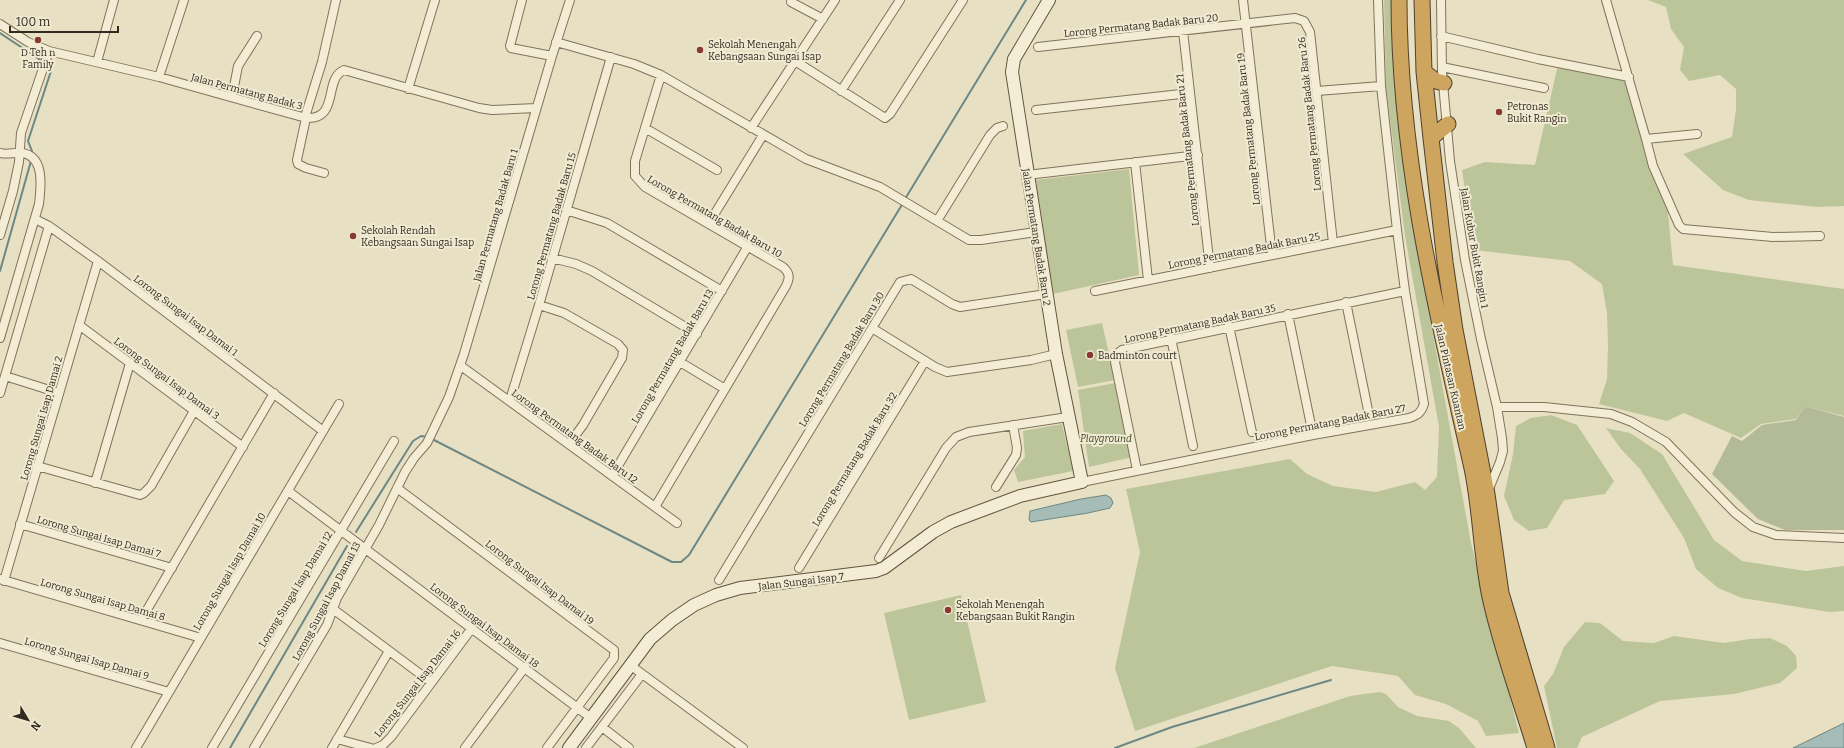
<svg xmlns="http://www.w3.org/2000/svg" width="1844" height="748" viewBox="0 0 1844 748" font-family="Bitter,serif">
  <rect width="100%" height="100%" fill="#e8e0c3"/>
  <path fill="#bcc599" d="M1384,0H1393L1410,200L1432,329L1471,543L1519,733L1486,736L1478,721L1446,704L1415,695L1398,676L1332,666L1135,731L1115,668L1140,552L1126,489L1290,459L1307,474L1333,486L1376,492L1415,482L1425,490L1437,477L1439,427L1405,236L1386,88Z
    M1648,0H1844V206L1817,207L1749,200L1723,190L1683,154L1732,137L1736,110V89L1720,75L1689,81L1680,70L1684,47L1671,29L1666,7Z
    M1558,65L1626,81L1666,193L1673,265L1844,289V416L1805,406L1796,419L1761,424L1741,438L1684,413L1667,421L1599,404L1607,379L1608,345L1607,313L1602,284L1570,261L1474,250L1462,170L1485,162L1535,165Z
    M1129,169L1139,275L1053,294L1036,180Z
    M1102,323L1115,380L1078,387L1066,330Z
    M1115,383L1133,457L1089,467L1078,390Z
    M1551,415L1577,425L1614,481L1605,494L1564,500L1547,528L1529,531L1514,520L1504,496L1513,454L1516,426L1531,418Z
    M1062,424L1073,471L1018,482L1014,470L1025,457L1023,431Z
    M1606,428L1630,433L1662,454L1714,540L1742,561L1806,571L1844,566V611L1829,612L1742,598L1718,588L1696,569L1684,538L1640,469L1621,449Z
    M961,595L986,702L909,720L884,613Z
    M1585,622L1600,623L1623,641L1654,643L1674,636L1724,643L1750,639L1770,638L1787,646L1796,656L1797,668L1780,683L1734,694L1660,701L1582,737L1577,748H1557L1544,686L1553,674L1564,647Z
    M1379,692L1386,694L1398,707L1417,716L1449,721L1459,728L1476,748H1194L1350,696Z"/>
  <path fill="#b3ba97" d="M1805,406L1844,417V530H1785L1758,519L1712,474L1732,436L1742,441L1762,425L1796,420Z"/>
  <path fill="#a5bcb7" stroke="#6d8884" d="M1106,495L1111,498L1113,503L1110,508L1088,513L1031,522L1029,520L1030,511L1081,499Z
    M1844,723V748H1793Z"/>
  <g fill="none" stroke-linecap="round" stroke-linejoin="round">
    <path stroke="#6d8884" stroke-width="2" d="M0,33L42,61
      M32,151L28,141L52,68L46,64
      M905,199L1026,0
      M0,271L31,161
      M432,439L672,562H681L689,555L903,203
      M356,532L413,441L421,436L428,437
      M230,748L347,546
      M1115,748L1172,727L1331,680"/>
    <g stroke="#80725c" stroke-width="10">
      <path id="street" d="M522,0L510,46L511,48L552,56
        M1243,0L1272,255
        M1441,0L1442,72L1450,161L1465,260L1481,339L1497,407L1502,438L1503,451L1500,462L1488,491
        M1606,0L1646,139L1697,134
        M791,2L823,19
        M0,24L28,42L49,51L159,77L306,118C340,120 323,79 344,70L479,108L492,110L536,108
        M1183,31L1210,268
        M1441,36L1538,59L1629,77
        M556,42L634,64L661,75L806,159L880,187L969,240H981L1036,232
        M1038,47L1295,18L1304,21L1310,32L1333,243
        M795,61L885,118L890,114L963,0
        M97,62L114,0
        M1442,67L1544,88
        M159,77L184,0
        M408,89L435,0
        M841,91L900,0
        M1317,91L1381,86
        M232,97L238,66L257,36
        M1036,110L1190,93
        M305,117L322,62L336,0
        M306,118L297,160L298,164L306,168L324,173
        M645,128L717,170
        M751,128L835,0
        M1646,139L1653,166L1679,225L1683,229L1773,237L1820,236
        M0,153C8,155 14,152 22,153C45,156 41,187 39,204L0,338
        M1135,162L1148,280
        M1027,175L1198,155
        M566,210L607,223L722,291
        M35,219L49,226L98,261L323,431
        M937,221L990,135L997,128L1003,126
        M709,223L763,135
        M0,235L13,191L19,162L21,133L49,51
        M552,258L576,264L592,271L697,334
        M1095,291L1397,230
        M1346,302L1368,410
        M539,305L564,313L618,344L623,350L622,358L583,425L569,444
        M1288,314L1313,435
        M79,325L243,447
        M1229,326L1252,432
        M872,328L935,367L947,372L1031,360L1056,354
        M1171,338L1193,446
        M680,362L725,389
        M461,366L677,523
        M5,376L59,393
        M0,393L49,226
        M510,400L539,305L611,57
        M1497,407H1544L1611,414L1632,422L1666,442L1734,512L1753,527L1776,535L1844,538
        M37,466L140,495L144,493L151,486L194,411
        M1137,470L1115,362L1118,353L1122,350L1405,291
        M612,476L748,246
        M1082,482L1313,435L1409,418C1418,415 1421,413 1424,404L1405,291L1397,230L1381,86L1378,0
        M95,483L130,363
        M996,487L1016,455L1017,448L1013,425
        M397,488L614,650V658L547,748
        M288,491L591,718
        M655,507L786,286C790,278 790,273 783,267L645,187L635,176V161L661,75
        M20,524L172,568
        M879,558L946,448L956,437L969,432L1068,417
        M799,568L925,361
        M0,579L201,638
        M719,580L900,282L911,279L952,304L960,307L1046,294
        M4,581L98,261
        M333,609L431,682
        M141,620L274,393
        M0,643L169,692
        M630,665L743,748
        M602,727L629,748
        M337,739L371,748
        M136,748L339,404
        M212,748L394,441
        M254,748L327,625L337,598L379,525L405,472L414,458L427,443L449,397L464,354L552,56L570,0
        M332,748L389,651
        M376,748L383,745L391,737L472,628
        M465,748L525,667
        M586,748L642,674"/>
    </g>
    <g stroke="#62533f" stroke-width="14">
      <path id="secondary" d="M569,748L650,639L672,620L694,605L716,595L740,588L876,571L884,568L933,532L951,522L1020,496L1082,482L1056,354L1012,72L1014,59L1049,0"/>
    </g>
    <g stroke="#4e4030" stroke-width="17">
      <path id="highway" d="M1399,0C1399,159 1437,314 1472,468C1481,511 1481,555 1490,597C1501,648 1520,698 1535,748
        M1422,0L1424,72L1431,138L1445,262L1455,330L1487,494L1501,593L1547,748
        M1424,72L1436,81L1444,83
        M1431,138L1448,124"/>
    </g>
    <use href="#street" stroke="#f4edd5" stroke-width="8"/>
    <use href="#secondary" stroke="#f4edd5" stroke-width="12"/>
    <use href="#highway" stroke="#cea55e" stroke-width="15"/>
  </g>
  <g fill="#883934" stroke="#f0ead2" stroke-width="1.5">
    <circle cx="38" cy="40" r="4"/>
    <circle cx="700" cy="50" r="4"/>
    <circle cx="1499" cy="112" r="4"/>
    <circle cx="353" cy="236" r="4"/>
    <circle cx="1090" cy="355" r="4"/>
    <circle cx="948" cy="610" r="4"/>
  </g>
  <g text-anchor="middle" stroke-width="4" stroke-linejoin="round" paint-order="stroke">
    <g font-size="10" fill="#32291f" stroke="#f0ead2">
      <text transform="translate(1141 25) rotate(-6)" y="4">Lorong Permatang Badak Baru 20</text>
      <text transform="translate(247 91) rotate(15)" y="4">Jalan Permatang Badak 3</text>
      <text transform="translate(1309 114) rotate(-96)" y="4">Lorong Permatang Badak Baru 26</text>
      <text transform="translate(1248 129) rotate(-96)" y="4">Lorong Permatang Badak Baru 19</text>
      <text transform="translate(1187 150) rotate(-96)" y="4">Lorong Permatang Badak Baru 21</text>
      <text transform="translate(495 215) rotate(-74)" y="4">Jalan Permatang Badak Baru 1</text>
      <text transform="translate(715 216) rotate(30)" y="4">Lorong Permatang Badak Baru 10</text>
      <text transform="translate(551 226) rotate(-74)" y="4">Lorong Permatang Badak Baru 15</text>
      <text transform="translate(1037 237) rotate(81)" y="4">Jalan Permatang Badak Baru 2</text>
      <text transform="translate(1475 248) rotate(80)" y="4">Jalan Kubur Bukit Rangin 1</text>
      <text transform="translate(1244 250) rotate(-11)" y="4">Lorong Permatang Badak Baru 25</text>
      <text transform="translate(186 315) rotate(37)" y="4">Lorong Sungai Isap Damai 1</text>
      <text transform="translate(1200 323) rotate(-12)" y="4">Lorong Permatang Badak Baru 35</text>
      <text transform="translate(672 356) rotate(-60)" y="4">Lorong Permatang Badak Baru 13</text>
      <text transform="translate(841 359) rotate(-59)" y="4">Lorong Permatang Badak Baru 30</text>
      <text transform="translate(1451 377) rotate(77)" y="4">Jalan Pintasan Kuantan</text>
      <text transform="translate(167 378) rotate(37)" y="4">Lorong Sungai Isap Damai 3</text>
      <text transform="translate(41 418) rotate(-74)" y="4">Lorong Sungai Isap Damai 2</text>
      <text transform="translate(1330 422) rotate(-11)" y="4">Lorong Permatang Badak Baru 27</text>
      <text transform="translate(575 436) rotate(36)" y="4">Lorong Permatang Badak Baru 12</text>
      <text transform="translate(854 459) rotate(-59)" y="4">Lorong Permatang Badak Baru 32</text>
      <text transform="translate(99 536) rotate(16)" y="4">Lorong Sungai Isap Damai 7</text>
      <text transform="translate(229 571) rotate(-60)" y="4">Lorong Sungai Isap Damai 10</text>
      <text transform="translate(801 581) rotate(-7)" y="4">Jalan Sungai Isap 7</text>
      <text transform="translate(540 582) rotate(37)" y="4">Lorong Sungai Isap Damai 19</text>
      <text transform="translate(295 589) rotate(-59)" y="4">Lorong Sungai Isap Damai 12</text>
      <text transform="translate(103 599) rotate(16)" y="4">Lorong Sungai Isap Damai 8</text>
      <text transform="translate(326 601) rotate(-62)" y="4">Lorong Sungai Isap Damai 13</text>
      <text transform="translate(485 625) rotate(37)" y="4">Lorong Sungai Isap Damai 18</text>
      <text transform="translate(87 658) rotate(16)" y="4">Lorong Sungai Isap Damai 9</text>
      <text transform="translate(417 683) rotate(-52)" y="4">Lorong Sungai Isap Damai 16</text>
    </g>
    <g font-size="10" fill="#32291f" stroke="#f0ead2" text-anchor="start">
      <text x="708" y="48">Sekolah Menengah<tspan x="708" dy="12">Kebangsaan Sungai Isap</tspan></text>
      <text x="38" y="56" text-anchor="middle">D Teh n<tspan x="38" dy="12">Family</tspan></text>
      <text x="1507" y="110">Petronas<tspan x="1507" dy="12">Bukit Rangin</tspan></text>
      <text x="361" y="234">Sekolah Rendah<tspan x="361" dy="12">Kebangsaan Sungai Isap</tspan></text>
      <text x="1098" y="359">Badminton court</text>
      <text x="956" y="608">Sekolah Menengah<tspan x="956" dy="12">Kebangsaan Bukit Rangin</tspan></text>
    </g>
    <g font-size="10" font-style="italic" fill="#404c28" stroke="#f0ead2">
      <text x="1106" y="442">Playground</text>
    </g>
  </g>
  <g transform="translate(28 720) rotate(128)" stroke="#f0ead2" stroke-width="3" paint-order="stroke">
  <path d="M0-3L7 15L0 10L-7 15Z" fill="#32291f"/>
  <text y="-6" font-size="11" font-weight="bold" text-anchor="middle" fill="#32291f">N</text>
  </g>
  <path d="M10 26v6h108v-6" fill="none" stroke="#32291f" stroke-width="2"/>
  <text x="16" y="26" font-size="12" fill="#32291f" stroke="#f0ead2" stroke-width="3" paint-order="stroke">100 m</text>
</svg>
